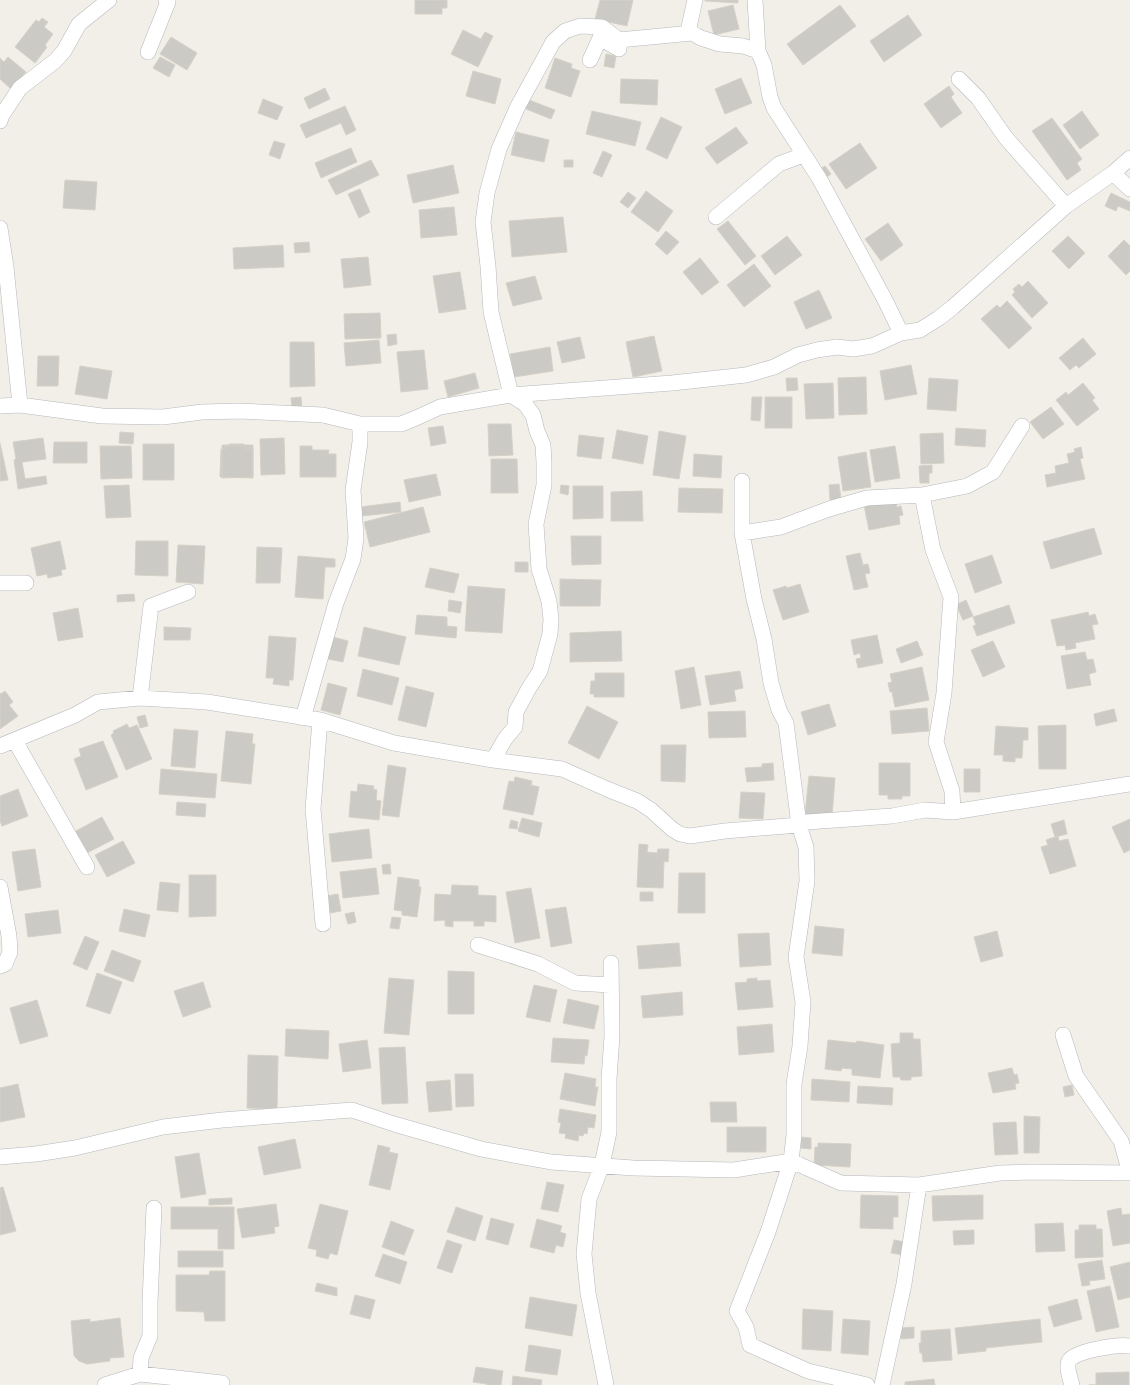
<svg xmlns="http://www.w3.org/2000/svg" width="1130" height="1385" viewBox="0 0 1130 1385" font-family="'Noto Sans',sans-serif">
  <rect width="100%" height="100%" fill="#f1efe8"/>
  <path fill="#cccac5" stroke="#d6d1c6" d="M415,0H447V8H442V14H415Z
    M600,0H633L627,26L595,19Z
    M705,0H738V3L705,1Z
    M733,5L739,29L714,35L708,11Z
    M840,5L856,26L803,65L787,44Z
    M908,15L922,35L884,62L870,41Z
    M42,18L48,22L44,27L53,34L45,45L47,47L35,63L15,47L36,20L39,22Z
    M463,30L481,39L485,32L493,36L478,67L451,54Z
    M171,37L197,53L187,70L160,54Z
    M606,54L616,56L614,68L604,66Z
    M8,57L26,72L11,89L0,79V58L4,62Z
    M160,57L175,65L169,77L153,68Z
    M555,58L572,64L571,68L580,71L571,97L545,88Z
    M473,71L501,79L495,104L466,96Z
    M741,78L752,103L725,114L715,89Z
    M621,79L658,80L657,105L620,103Z
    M949,86L954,94L951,97L962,113L941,128L924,104Z
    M325,88L330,99L309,109L304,98Z
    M263,99L283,107L277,120L258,113Z
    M529,100L555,110L551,119L526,109Z
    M345,106L356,130L346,135L341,123L306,138L300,125Z
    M592,111L641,122L635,146L586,134Z
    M1082,111L1099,135L1080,149L1063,125Z
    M661,117L682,127L667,159L646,149Z
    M1052,118L1082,159L1077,163L1081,170L1067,180L1032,131Z
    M736,127L748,143L717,164L705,148Z
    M516,132L549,140L544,162L511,155Z
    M274,141L285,144L280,159L269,155Z
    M860,143L877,168L846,189L829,164Z
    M351,148L357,162L321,178L315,163Z
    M603,151L612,155L602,177L593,173Z
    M371,160L379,175L336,195L328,180Z
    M564,160H573V167H564Z
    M453,165L459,193L413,203L407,175Z
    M825,166L831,174L824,179L819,170Z
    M65,180L97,182L95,210L63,208Z
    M360,189L370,212L359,218L348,194Z
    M646,191L673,211L658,232L631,212Z
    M628,192L636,198L628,208L620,202Z
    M1111,193L1130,202V211L1118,206L1116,211L1105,206Z
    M454,207L457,235L421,238L419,210Z
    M563,217L567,252L512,257L509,221Z
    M728,221L756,256L745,265L717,229Z
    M888,223L903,245L881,261L865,239Z
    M666,231L679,242L667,255L655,244Z
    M787,236L802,255L775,275L761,256Z
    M1068,236L1085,253L1069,269L1052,251Z
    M1124,240L1130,246V271L1126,275L1108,256Z
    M309,242L310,252L295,253L294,243Z
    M283,245L284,267L234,269L233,248Z
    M368,257L371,285L344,288L341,259Z
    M700,258L719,282L702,295L683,272Z
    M754,264L771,286L744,307L727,285Z
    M460,272L466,309L439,313L433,276Z
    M535,276L542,299L513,306L506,283Z
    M1028,281L1048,303L1032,318L1012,295L1015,292L1013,289L1019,284L1022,287Z
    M819,290L832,318L806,329L794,302Z
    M1007,301L1032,328L1009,349L981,319L997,305L1000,308Z
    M380,313L381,338L345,339L344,314Z
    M396,334L397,344L388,346L387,335Z
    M654,336L662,371L633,377L626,342Z
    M580,337L585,358L562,363L557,342Z
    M1083,338L1096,354L1079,368L1076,365L1070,370L1059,358Z
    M379,340L381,363L346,366L344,343Z
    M290,342H314L315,386L290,387Z
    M550,347L553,371L514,377L510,354Z
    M424,350L428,389L401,392L397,352Z
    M38,356H59L58,386H37Z
    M911,365L917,394L885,400L880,371Z
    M80,366L112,371L107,399L75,394Z
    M475,373L479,388L448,397L444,381Z
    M866,377L867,414L839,415L838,378Z
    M786,378H797L798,390L787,391Z
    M929,378L958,380L956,411L927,409Z
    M833,383L834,418L806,419L804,384Z
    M1083,383L1095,398L1092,400L1099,409L1077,426L1056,400L1066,392L1068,395Z
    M301,397L302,408H292L291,398Z
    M752,397H762L760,421L751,420Z
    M765,397H792V428H765Z
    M1051,407L1064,424L1043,439L1030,422Z
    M488,424H511L513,455L489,456Z
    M443,426L446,443L431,446L428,428Z
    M956,428L986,430L985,447L955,445Z
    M617,430L648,436L643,464L612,458Z
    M659,431L686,436L679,479L653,475Z
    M120,432L134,433L133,444L119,443Z
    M943,433L944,463L921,464L920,434Z
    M579,435L604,438L601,459L577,456Z
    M43,438L46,459L22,462L25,479L46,476L47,484L18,489L14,460L16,459L13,442Z
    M284,438L285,474L261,475L260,439Z
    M54,442H87V463H53Z
    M0,443L8,480L0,481Z
    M143,444H174V480H143Z
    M229,444H244V448H253V478L220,477L221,449H225V446H229Z
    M222,445H253V477L222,478Z
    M100,446H131L132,478L101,479Z
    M300,446H312V450H329L328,454H336V477H300Z
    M895,446L900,478L875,482L870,450Z
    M1081,447L1083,458L1080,459L1085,479L1047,487L1045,475L1056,473L1055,466L1069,463L1067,454L1075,452L1074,449Z
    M866,452L871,487L843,491L838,457Z
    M694,454L722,456L721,478L693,476Z
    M491,459H517L518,493H491Z
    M932,465V473H929V483H920L919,466Z
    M436,474L441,495L409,502L404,480Z
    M839,484L841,499L830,500L829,485Z
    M129,485L131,517L106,518L104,486Z
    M561,485L569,486L568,495L560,493Z
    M573,486H603V518L573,519Z
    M679,488L723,489L722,513L678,512Z
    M642,491L643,521H611V492Z
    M895,499L897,507L901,506L903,515L899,516L900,524L869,530L864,505Z
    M400,502L401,512L361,516L360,507Z
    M423,507L430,532L370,547L364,522Z
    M1094,528L1102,554L1051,569L1043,542Z
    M571,536H601V564L572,565Z
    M60,541L66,569L61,570L62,575L48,578L47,574L37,576L31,548Z
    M136,541H168V576L135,575Z
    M178,545L205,546L203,584L176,582Z
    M257,547L282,548L280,583H256Z
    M860,553L863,565L868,564L870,573L865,574L868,587L854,590L846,556Z
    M992,555L1002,583L975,593L965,564Z
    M298,556L335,559V567H325L323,599L295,597Z
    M515,562H528V572H515Z
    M430,568L459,574L454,593L425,587Z
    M560,579L601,580L600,606H560Z
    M800,584L809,612L783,620L773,590L786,586L787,588Z
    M468,586L505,589L502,633L465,631Z
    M134,594L135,601L117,602V595Z
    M449,600L462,602L460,613L448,611Z
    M966,600L973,616L963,620L956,605Z
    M1009,605L1015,623L977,636L973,626L976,625L973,617Z
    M78,608L83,637L58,641L53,613Z
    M1088,612L1089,616L1095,614L1098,624L1092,625L1095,639L1075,643L1076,648L1066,650L1065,645L1057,646L1051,620Z
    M417,615L447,617V626L457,627L456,638L415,634Z
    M164,627L191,628L190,640H164Z
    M364,627L406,637L399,665L358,656Z
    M621,631L622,661L570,662V633Z
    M877,635L883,663L858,668L856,659L861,658L860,653L854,655L851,640Z
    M269,636L296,638L293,680H289V686L273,684L274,678H266Z
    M333,637L348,641L343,662L328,659Z
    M917,641L923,655L901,663L896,649Z
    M993,641L1005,667L983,677L971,650Z
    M1085,652L1087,660L1093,659L1096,672L1089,674L1091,685L1067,689L1061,656Z
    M694,667L701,705L681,709L675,671Z
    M922,667L929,700L895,707L892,692H890L888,683L892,682L890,674Z
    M363,669L399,678L392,705L357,696Z
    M740,671L743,688L734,690L736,701L710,705L705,676Z
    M595,673H624V697H594V694H590L591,681H595Z
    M328,683L347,688L340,715L321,710Z
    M406,686L434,693L426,727L398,720Z
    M5,691L13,702L9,705L18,716L0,729V693L1,694Z
    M829,704L836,726L808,735L801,712Z
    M587,706L618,722L599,759L568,743Z
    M927,708L929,731L892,734L890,711Z
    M1114,709L1117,721L1096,726L1094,714Z
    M745,711L746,737L709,738L708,712Z
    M145,715L148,726L140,728L137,717Z
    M127,724L129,728L137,725L152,759L126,770L111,735L114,733L113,731Z
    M1066,725V769H1039L1038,726Z
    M996,726L1028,728V740H1023L1022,758H1015V762L1003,761V755H994Z
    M174,729L198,731L195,768L171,766Z
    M226,731L253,734L252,744H255L251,784L221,781Z
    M103,741L118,777L86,790L74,759L81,756L79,749Z
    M661,745H686L685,782L661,781Z
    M773,763L774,780L747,782L745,768L762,767V764Z
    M879,763H910V796H902V799H888V795H879Z
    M388,765L406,768L399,817L382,815Z
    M161,769L217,774L215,798L159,794Z
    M964,769H980V792H964Z
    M809,776L835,778L832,817L805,814Z
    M515,777L532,781L531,785L539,787L533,815L503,809L509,781L514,782Z
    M358,784L374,786L373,789L377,790L376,800L381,801L379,820L349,817L351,791L357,792Z
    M18,789L28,816L2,826L0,821V796Z
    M741,792L765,793L763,819L739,818Z
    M177,802L206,804L205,817L176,815Z
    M102,817L114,839L85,854L74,832Z
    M522,818L542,823L539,837L518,831Z
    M1130,819V850L1124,853L1112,827Z
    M511,820L518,822L517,829L509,828Z
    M1064,820L1067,834L1055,837L1051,824Z
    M369,829L372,858L332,862L329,834Z
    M1058,836L1059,841L1068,839L1076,866L1050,874L1041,847L1048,845L1046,840Z
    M123,841L135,863L107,877L95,855Z
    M639,844L648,845L647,852L657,853L658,849H669L668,862L664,861L663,888L637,887Z
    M35,849L41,887L18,891L12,852Z
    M390,864L391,874H383L382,865Z
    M376,868L379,894L343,898L340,872Z
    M679,873H705V913H678Z
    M189,875H216V916L189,917Z
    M398,877L419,880V887H421L417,917L402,915V911L394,910Z
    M160,882L180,884L178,912L157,910Z
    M452,885L478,886V895L496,896V922L484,921V926H474V921H453V927L445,926V920L434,921L435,894L451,895Z
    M531,888L540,938L515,943L506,892Z
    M640,892H653V901H640Z
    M338,894L341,911L330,913L327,896Z
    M566,907L572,943L551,947L545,910Z
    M124,909L150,915L145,937L119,931Z
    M58,910L61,933L28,937L25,914Z
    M354,912L356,922L348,924L345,914Z
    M392,917L401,918L399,929L390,928Z
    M815,926L844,929L842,956L812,953Z
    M997,931L1003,956L981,962L974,937Z
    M769,933L771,965L740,967L738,934Z
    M85,936L99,942L87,970L73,964Z
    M679,943L681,966L639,969L637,946Z
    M112,950L141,961L133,982L104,971Z
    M448,971L474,972V1014H448Z
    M97,973L122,982L110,1014L86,1006Z
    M389,978L414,980L409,1035L384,1033Z
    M757,978V981L770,980L773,1007L738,1010L735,983L747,982V979Z
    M203,982L211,1007L183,1017L174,991Z
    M534,985L557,990L550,1022L526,1017Z
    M682,992L683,1015L643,1018L641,996Z
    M568,999L599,1006L594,1029L563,1023Z
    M37,1000L48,1036L20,1044L10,1008Z
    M772,1024L774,1052L739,1055L737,1027Z
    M286,1029L329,1031L328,1059L285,1056Z
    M900,1033H913V1039H920L922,1076L911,1077V1080H901L900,1077H893L891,1044L900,1043Z
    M553,1038L589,1040L587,1056L585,1055L584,1064L551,1062Z
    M367,1040L371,1068L343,1072L339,1044Z
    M828,1040L856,1043L857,1041L884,1045L880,1078L852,1075V1069L842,1068L841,1071L825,1069Z
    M405,1047L408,1103L382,1104L379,1048Z
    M248,1055L278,1056L277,1109L247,1108Z
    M1012,1068L1014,1075L1017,1074L1019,1083L1015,1084L1016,1089L993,1093L988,1073Z
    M565,1073L596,1079L595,1087H598L595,1106L560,1099Z
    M455,1074H473L474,1106L456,1107Z
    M812,1079L850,1082L849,1102L811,1100Z
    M450,1080L452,1110L429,1112L426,1082Z
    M18,1084L25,1117L0,1122V1088Z
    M1072,1085L1074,1095L1065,1097L1063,1087Z
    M858,1086L893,1088L892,1105L857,1103Z
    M710,1102H736L737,1122H711Z
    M560,1109L596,1115L594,1128L588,1127L587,1134L584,1133L583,1136L579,1135L578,1141L565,1138L566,1134L559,1133L561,1123L558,1122Z
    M1024,1116L1040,1117L1039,1153H1024Z
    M1016,1122L1018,1154L995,1155L993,1123Z
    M727,1127H766V1152H727Z
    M801,1137L811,1138V1149L801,1148Z
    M295,1139L301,1168L264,1175L258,1147Z
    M818,1143L851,1144L850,1167L814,1165L815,1147H818Z
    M378,1145L390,1148L389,1152L398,1154L390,1190L369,1185Z
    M199,1153L206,1194L181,1198L175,1157Z
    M547,1182L564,1185L558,1212L541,1209Z
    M3,1187L16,1231L0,1235V1188Z
    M861,1195L898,1196V1217H893V1229L860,1228Z
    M983,1195V1219L933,1221L932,1196Z
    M232,1198V1204L209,1205V1199Z
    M276,1204L279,1226L274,1227L275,1233L242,1238L237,1209Z
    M320,1204L348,1211L337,1255L330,1253L328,1259L316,1256L317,1250L308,1248Z
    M171,1207H234V1249H218V1229H171Z
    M456,1207L483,1216L475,1241L447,1232Z
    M1121,1208L1122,1215L1130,1214V1243L1113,1246L1107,1211Z
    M491,1218L514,1224L508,1245L486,1239Z
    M537,1219L562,1226L560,1232L566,1234L563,1247L556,1245L554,1253L530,1247Z
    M391,1221L414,1230L404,1255L382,1247Z
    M1063,1223L1065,1251L1036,1252L1035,1224Z
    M1079,1225H1096V1229H1102L1103,1257L1075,1258V1230H1079Z
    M974,1230V1244L954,1245L953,1231Z
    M447,1240L462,1245L452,1273L437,1268Z
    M894,1240L905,1242L903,1255L891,1253Z
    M178,1251H223V1267H178Z
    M383,1254L407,1262L400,1284L375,1276Z
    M1102,1260L1105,1279L1089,1281L1090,1285L1082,1286L1078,1264Z
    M1130,1262V1297L1118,1300L1110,1267Z
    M210,1271H225V1321H205L204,1312L176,1311V1275H209Z
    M317,1283L337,1288V1296L315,1291Z
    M1110,1286L1119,1327L1096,1332L1087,1291Z
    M355,1295L375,1300L370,1319L350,1314Z
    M530,1297L577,1305L572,1336L525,1328Z
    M1077,1299L1082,1319L1054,1327L1048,1307Z
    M803,1309L833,1311L831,1351L802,1349Z
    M120,1318L124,1357L110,1358V1361L87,1364L79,1361L74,1356L71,1321L90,1319V1322Z
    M843,1319L870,1321L868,1355L841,1353Z
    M1040,1319L1042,1342L986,1348V1351L958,1354L955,1328Z
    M914,1327V1338L901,1339L900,1328Z
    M950,1329L952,1360L923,1362L922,1353H920L919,1343H921V1331Z
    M529,1345L561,1350L557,1375L525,1371Z
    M476,1367L503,1371L501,1385H487V1384L473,1382Z
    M1129,1372V1385H1089H1096V1373Z
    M513,1376L542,1380L541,1385H512Z
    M934,1379L935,1385H905V1382Z"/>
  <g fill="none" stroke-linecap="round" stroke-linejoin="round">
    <g stroke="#b5b8bc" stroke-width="16">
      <path id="minor" d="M755,0L758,51
        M692,33L689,27L695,0
        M619,40L692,33L701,38L720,44L743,46L758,51L764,65L770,97L774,108L819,178L885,300L901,333
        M148,52L168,2L166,0
        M959,79L978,98L1006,138L1066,206
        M0,121L2,115L20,88L55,61L64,51L79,24L109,0
        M1113,173L1130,189
        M716,217L779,164L803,155
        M0,228L6,267L20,405
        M0,406L20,405L102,416L163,417L202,412L239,411L323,415L360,424H401L416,418L440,407L511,395L672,383L746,375L774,367L798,355L817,350L837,347L853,349L872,346L901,333L920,330L939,318L953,307L1066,206L1113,173L1130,158
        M742,481V533L754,599L764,639L771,683L779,710L786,723L799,825L806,847L807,881L796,957L803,1002L800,1046L794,1084V1135L791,1161L768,1232L737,1311L746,1327L750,1345L808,1371L867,1385
        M922,495L933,550L951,597L944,693L936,742L952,791L953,812
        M742,533L781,527L829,509L867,498L922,495L967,486L993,472L1022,426
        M0,583H26
        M140,698L151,606L188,592
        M303,718L336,603L353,559L356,538L353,490L360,442V424
        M320,720L313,809L323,924
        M15,741L87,867
        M0,746L75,715L98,702L140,698L207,702L320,720L394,743L493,760L562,769L607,789L637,801L651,810L672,829L680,834L690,836L725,831L799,825L807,822L892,816L925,810L953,812L1130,784
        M493,760L505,739L515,727L516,712L529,688L540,671L550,634L551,619L549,601L539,569L536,524L544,485V462L543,445L537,431L533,415L525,404L511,395L491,312L488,266L483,222L487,193L499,149L518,106L553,42L565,31L580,26L602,27L619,40V49L600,38L590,60
        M0,887L9,936L10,952L5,964L0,966
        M478,945L538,964L575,983L611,985
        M0,1157L36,1154L75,1148L163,1127L222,1120L352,1110L394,1124L481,1149L551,1162L633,1168L734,1170L791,1161L841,1183L919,1185L1000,1173L1032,1172L1130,1173L1121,1141L1076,1076L1063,1035
        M140,1374L141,1358L150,1336V1303L154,1208
        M105,1385L140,1374L222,1383
        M606,1385L588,1293L584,1254L589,1199L602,1165L609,1132V1079L612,1036L611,963
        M882,1385L904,1284L919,1185
        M1072,1385C1070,1378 1066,1367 1069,1361C1073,1351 1119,1344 1130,1346"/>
    </g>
    <use href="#minor" stroke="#fff" stroke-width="15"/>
  </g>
</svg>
